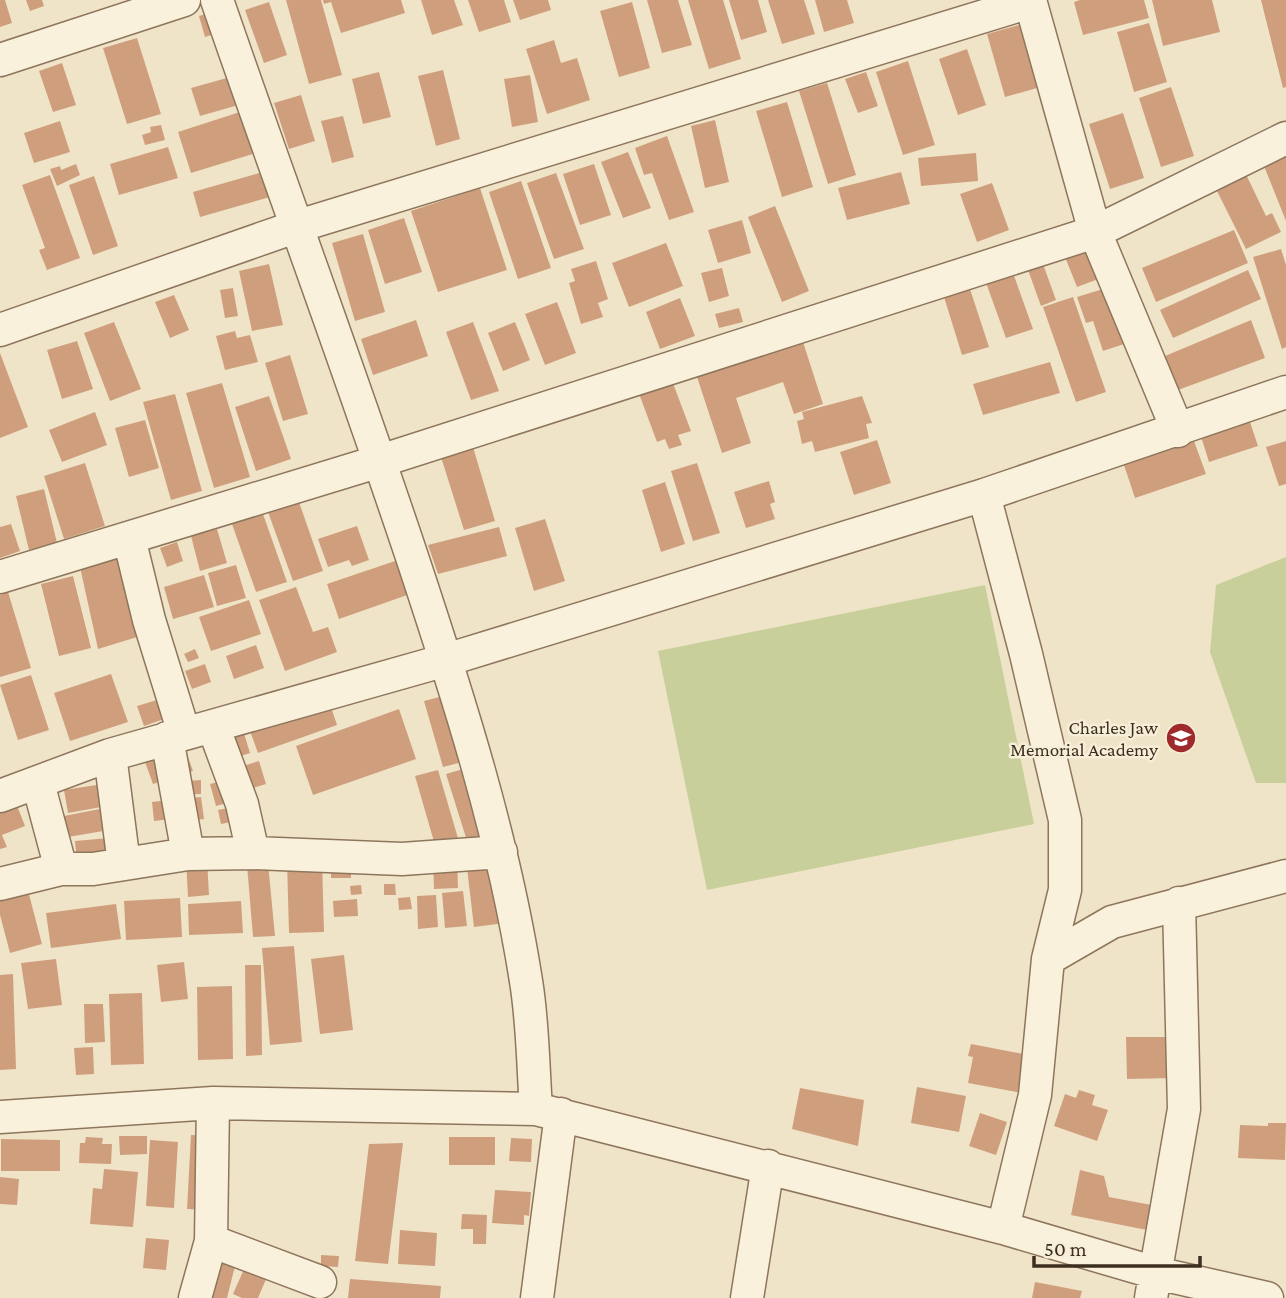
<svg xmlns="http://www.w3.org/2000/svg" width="1286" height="1298" viewBox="0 0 1286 1298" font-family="'Crimson Pro',serif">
  <rect width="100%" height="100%" fill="#f0e4c8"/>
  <path fill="#c9cf9b" d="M1286,557V783H1256L1210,652L1216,585Z
    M985,585L1034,824L707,890L658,651Z"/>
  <path fill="#cf9f7d" d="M0,0H5L12,23L0,27Z
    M26,0H42L44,6L30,11Z
    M286,0H321L342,75L309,84Z
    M323,0H401L405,13L341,33L331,2L324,4Z
    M421,0H454L463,25L432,35Z
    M468,0H504L511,22L479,32Z
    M513,0H548L551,10L520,20Z
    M647,0H678L692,45L662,53Z
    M688,0H723L741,59L709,69Z
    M729,0H758L767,32L741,40Z
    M768,0H804L815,34L782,44Z
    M815,0H847L854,23L824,32Z
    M1080,0H1144L1149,18L1083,35L1074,2Z
    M1152,0H1212L1220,32L1163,46Z
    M1261,0H1286V87L1283,88Z
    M269,2L287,55L264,63L245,10Z
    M632,2L650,68L619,77L600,11Z
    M215,11L221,32L205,37L199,16Z
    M1149,23L1167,82L1134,92L1117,32Z
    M1019,25L1037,88L1005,97L987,34Z
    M137,38L161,114L127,124L103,48Z
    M554,40L561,63L577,58L590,100L547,114L526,49Z
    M967,49L986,105L958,115L939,59Z
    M908,61L935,145L903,155L876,72Z
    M62,63L76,105L53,112L39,71Z
    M443,70L460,139L436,146L418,76Z
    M379,72L391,117L363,124L352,79Z
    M866,72L878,106L858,113L845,79Z
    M530,75L538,122L512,127L504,79Z
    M234,76L242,104L200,116L191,88Z
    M827,83L856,175L828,184L799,91Z
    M1171,87L1194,156L1161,167L1139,98Z
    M301,95L315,141L289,149L274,103Z
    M787,102L813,187L782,197L756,111Z
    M243,111L256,153L191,173L178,132Z
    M1123,113L1144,178L1110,189L1089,124Z
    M343,116L354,157L332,163L321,121Z
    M715,120L729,182L705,188L691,126Z
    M60,121L70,152L34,163L24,133Z
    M161,125L165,140L145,145L142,135L151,132L150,127Z
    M667,136L694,212L669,220L652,173L644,175L635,148Z
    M168,147L178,178L119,195L110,164Z
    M628,152L651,208L623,218L601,162Z
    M976,153L978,181L921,186L918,158Z
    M1286,157V221L1264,166Z
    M76,164L80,175L57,186L50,169L60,166L61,170Z
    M594,164L611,215L580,225L563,174Z
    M1241,164L1266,216L1272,213L1281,232L1246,249L1211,179Z
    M263,172L270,197L200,217L193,192Z
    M901,172L910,204L847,220L838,188Z
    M556,173L584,249L554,259L527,183Z
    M50,175L80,258L47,270L39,250L45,248L22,185Z
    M94,176L118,246L93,255L69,185Z
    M521,181L551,268L518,279L489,192Z
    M992,183L1009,230L977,242L960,194Z
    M480,188L507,270L438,292L411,211Z
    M775,206L809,291L782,302L748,217Z
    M404,218L422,272L385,284L368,230Z
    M742,220L751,253L718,263L708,230Z
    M1234,230L1248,263L1156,302L1142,268Z
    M363,234L385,312L355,321L332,243Z
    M666,243L683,286L629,307L612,263Z
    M1090,248L1101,278L1077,287L1065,257Z
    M1281,249L1286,265V347L1282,349L1253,257Z
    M596,261L608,299L598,303L603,317L581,324L569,283L575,281L571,269Z
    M269,264L283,325L252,331L239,271Z
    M1043,264L1056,300L1041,306L1028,270Z
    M722,268L729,296L709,302L701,273Z
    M1012,270L1033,329L1006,338L985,280Z
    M1248,270L1261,299L1173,338L1160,310Z
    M233,288L238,316L225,318L220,290Z
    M970,289L989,347L962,355L944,297Z
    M1103,289L1111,314L1126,309L1136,340L1103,351L1093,321L1086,323L1077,297Z
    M174,295L189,330L170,338L155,302Z
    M1073,297L1106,392L1076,402L1043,307Z
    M680,298L695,336L660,349L646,312Z
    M557,302L576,353L545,365L525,314Z
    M739,308L743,322L719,328L715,314Z
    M416,320L428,356L373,375L361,339Z
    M1251,320L1265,358L1178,390L1165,356Z
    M114,322L141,389L110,401L84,333Z
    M473,322L499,391L471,400L446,332Z
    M515,322L530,360L503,371L488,333Z
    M235,331L237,338L250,335L258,362L225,370L216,336Z
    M77,341L93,389L62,399L47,350Z
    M803,342L823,404L794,414L783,382L736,398L751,443L722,453L697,377Z
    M0,353L28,427L0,438Z
    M290,355L308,414L283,421L265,363Z
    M1050,362L1060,393L983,415L973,384Z
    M671,378L691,431L678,435L682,445L669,449L665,439L657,442L638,391Z
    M222,383L250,477L214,488L186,393Z
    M175,394L202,491L171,500L143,402Z
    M269,396L291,459L256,471L235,407Z
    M862,396L872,423L866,424L869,438L815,452L812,441L802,444L797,421L804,419L802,412Z
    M95,412L107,445L62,462L49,430Z
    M1247,413L1258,446L1209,462L1198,427Z
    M145,420L159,468L129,477L115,428Z
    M1190,430L1206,474L1135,498L1120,453Z
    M877,440L891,483L854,495L840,452Z
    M1286,441V484L1279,486L1266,447Z
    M473,447L495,521L464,530L441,457Z
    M85,463L105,526L64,539L44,476Z
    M697,463L720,533L693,541L671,471Z
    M769,481L775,502L770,504L775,519L746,528L734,492Z
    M665,482L685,544L661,552L642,490Z
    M44,489L57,543L29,550L16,496Z
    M299,502L323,571L293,581L268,512Z
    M263,514L287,582L256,592L232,524Z
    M545,519L565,581L534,591L515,528Z
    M11,524L20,551L0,558V527Z
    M357,526L369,560L352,566L349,560L328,567L318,539Z
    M499,527L507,556L438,574L428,545Z
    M217,529L227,563L200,571L191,536Z
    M177,542L183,561L167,567L160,548Z
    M128,552L147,634L98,649L80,567Z
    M401,559L413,593L339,619L327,584Z
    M236,565L246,598L217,606L208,573Z
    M204,575L214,607L173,619L164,587Z
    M73,576L91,648L59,656L41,584Z
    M296,587L313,632L328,627L337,652L285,671L259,600Z
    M8,592L31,668L0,677V595Z
    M249,600L261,634L211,651L199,617Z
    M256,645L264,668L234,679L226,656Z
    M195,649L199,658L188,662L184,654Z
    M205,664L211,682L192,689L185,671Z
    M111,674L128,722L70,741L54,693Z
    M31,675L49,730L18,740L0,685Z
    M451,694L470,760L443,767L424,701Z
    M167,697L173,716L144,726L137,706Z
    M330,704L337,725L258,753L250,731Z
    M399,709L416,759L313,795L296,746Z
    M243,730L250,753L229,760L222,737Z
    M185,749L193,771L153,784L145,762Z
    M259,761L266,784L247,790L240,767Z
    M470,767L491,837L468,844L446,774Z
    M438,770L460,845L437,852L415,776Z
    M201,780V794L171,795V782Z
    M222,781L227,803L216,806L210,784Z
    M103,784L107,806L68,813L64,790Z
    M201,797L204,819L175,822L172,800Z
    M169,800L171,819L154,821L152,802Z
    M16,803L25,826L2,835L7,847L0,849V810Z
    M110,807L115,829L68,837L64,816Z
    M228,808L231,822L221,824L218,810Z
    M120,837L122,859L77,863L75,841Z
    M457,857L458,888L434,889L433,858Z
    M498,857L505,923L474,927L466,860Z
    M207,859L209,895L188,897L186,861Z
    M287,860H322L324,932L289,933Z
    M268,863L275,936L253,937L247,865Z
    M331,866H351V878H331Z
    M25,879L42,944L10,953L0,915V885Z
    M384,884H395L396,895H384Z
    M361,885L362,894L351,895L350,886Z
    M463,891L467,926L445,928L442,893Z
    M436,895L438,927L418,929L417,896Z
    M410,897L412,909L399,910L398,898Z
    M180,898L182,937L126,940L124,901Z
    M357,899L358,916L334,917L333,901Z
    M241,901L243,933L189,935L188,904Z
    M116,904L121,939L51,948L46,913Z
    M294,946L302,1042L270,1045L262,948Z
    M344,955L353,1030L320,1034L311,959Z
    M56,959L62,1005L28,1009L21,963Z
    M184,962L188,999L161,1002L157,965Z
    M245,965H261L262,1055L246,1056Z
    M13,974L16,1069L0,1070V975Z
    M232,986L233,1059L198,1060L197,987Z
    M142,993L144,1064L111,1065L109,994Z
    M84,1004H103L105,1042L85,1043Z
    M1126,1037H1172L1173,1078L1127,1079Z
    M971,1044L1034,1056L1027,1094L968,1083L973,1057L968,1056Z
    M93,1047L94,1074L76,1075L74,1048Z
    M917,1087L966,1096L959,1132L911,1123Z
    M800,1088L864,1100L858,1146L792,1129Z
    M1079,1090L1095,1095L1092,1105L1108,1110L1097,1141L1054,1126L1065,1094L1076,1098Z
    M980,1113L1007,1122L996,1155L969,1146Z
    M1268,1123H1286L1285,1160L1238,1158L1240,1125L1268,1126Z
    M191,1135L210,1136L206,1210L187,1209Z
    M119,1136H147V1154L120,1155Z
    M86,1137L103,1138L102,1144H112L111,1164L79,1163L80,1143H85Z
    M449,1137H495V1165H449Z
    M511,1138L532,1139L531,1162L509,1161Z
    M1,1139L60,1140V1171H1Z
    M150,1140L178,1142L174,1208L146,1206Z
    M403,1143L388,1264L355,1261L369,1144Z
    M104,1169L138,1172L133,1227L90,1224L93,1188L102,1189Z
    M1080,1170L1104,1176L1109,1197L1162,1207L1157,1232L1071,1215Z
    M0,1177L19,1179L17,1205L0,1204Z
    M495,1190L531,1192L529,1216L524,1215V1225L492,1223Z
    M462,1214L487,1215L486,1244H473V1229H461Z
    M400,1230L437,1233L435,1266L398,1264Z
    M146,1238L169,1240L166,1270L143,1268Z
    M321,1255L339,1256L338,1267L321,1266Z
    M217,1257L235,1266L227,1298H207Z
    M245,1267L267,1277L258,1298H242L233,1294Z
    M350,1279L441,1286L440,1298H348Z
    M1035,1282L1082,1291L1080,1298H1032Z"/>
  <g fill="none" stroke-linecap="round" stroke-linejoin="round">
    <g stroke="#8d765c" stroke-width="35">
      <path id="minor" d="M217,0C282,189 352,376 415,566C460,702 504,840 526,981C533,1023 533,1067 536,1109
        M1030,0L1095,232L1178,431
        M0,60L184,0
        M0,330L295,227L1030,2
        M984,495L1026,654L1065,820V890L1048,959L1035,1095L1003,1228
        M129,538L149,620L184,733
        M0,577L380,461L1095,232L1286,138
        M213,726L242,804L253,853
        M167,738L188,854
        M110,755L124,864
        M38,783L61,869
        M0,796L110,755L446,660L984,495L1286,392
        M0,884L61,869H93L188,854L253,853L402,859L501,852
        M1048,959L1112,922L1286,876
        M0,1117L213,1103L536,1109L1003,1228L1156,1273L1267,1298
        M211,1241L320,1282
        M195,1298L211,1241L213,1103
        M537,1298L561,1114
        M747,1298L768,1166
        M1151,1298L1184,1109L1179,903"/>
    </g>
    <use href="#minor" stroke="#faf1dc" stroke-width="32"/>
  </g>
  <defs>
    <g id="school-disc" transform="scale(1.575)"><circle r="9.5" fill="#9e2a2b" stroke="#f7eed8"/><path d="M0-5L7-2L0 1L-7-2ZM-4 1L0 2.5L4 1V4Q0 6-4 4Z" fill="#fff"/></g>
  </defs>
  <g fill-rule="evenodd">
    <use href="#school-disc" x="1181" y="738"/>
  </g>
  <g text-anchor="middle" stroke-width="5" stroke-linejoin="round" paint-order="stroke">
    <g font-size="19" fill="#3d2e20" stroke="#f7eed8" text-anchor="end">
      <text x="1158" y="734">Charles Jaw<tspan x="1158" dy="22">Memorial Academy</tspan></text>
    </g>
  </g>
  <path d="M1034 1256v10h166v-10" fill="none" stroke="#3d2e20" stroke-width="3.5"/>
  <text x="1044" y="1256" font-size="21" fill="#3d2e20" stroke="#f7eed8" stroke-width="5" paint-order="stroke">50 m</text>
</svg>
